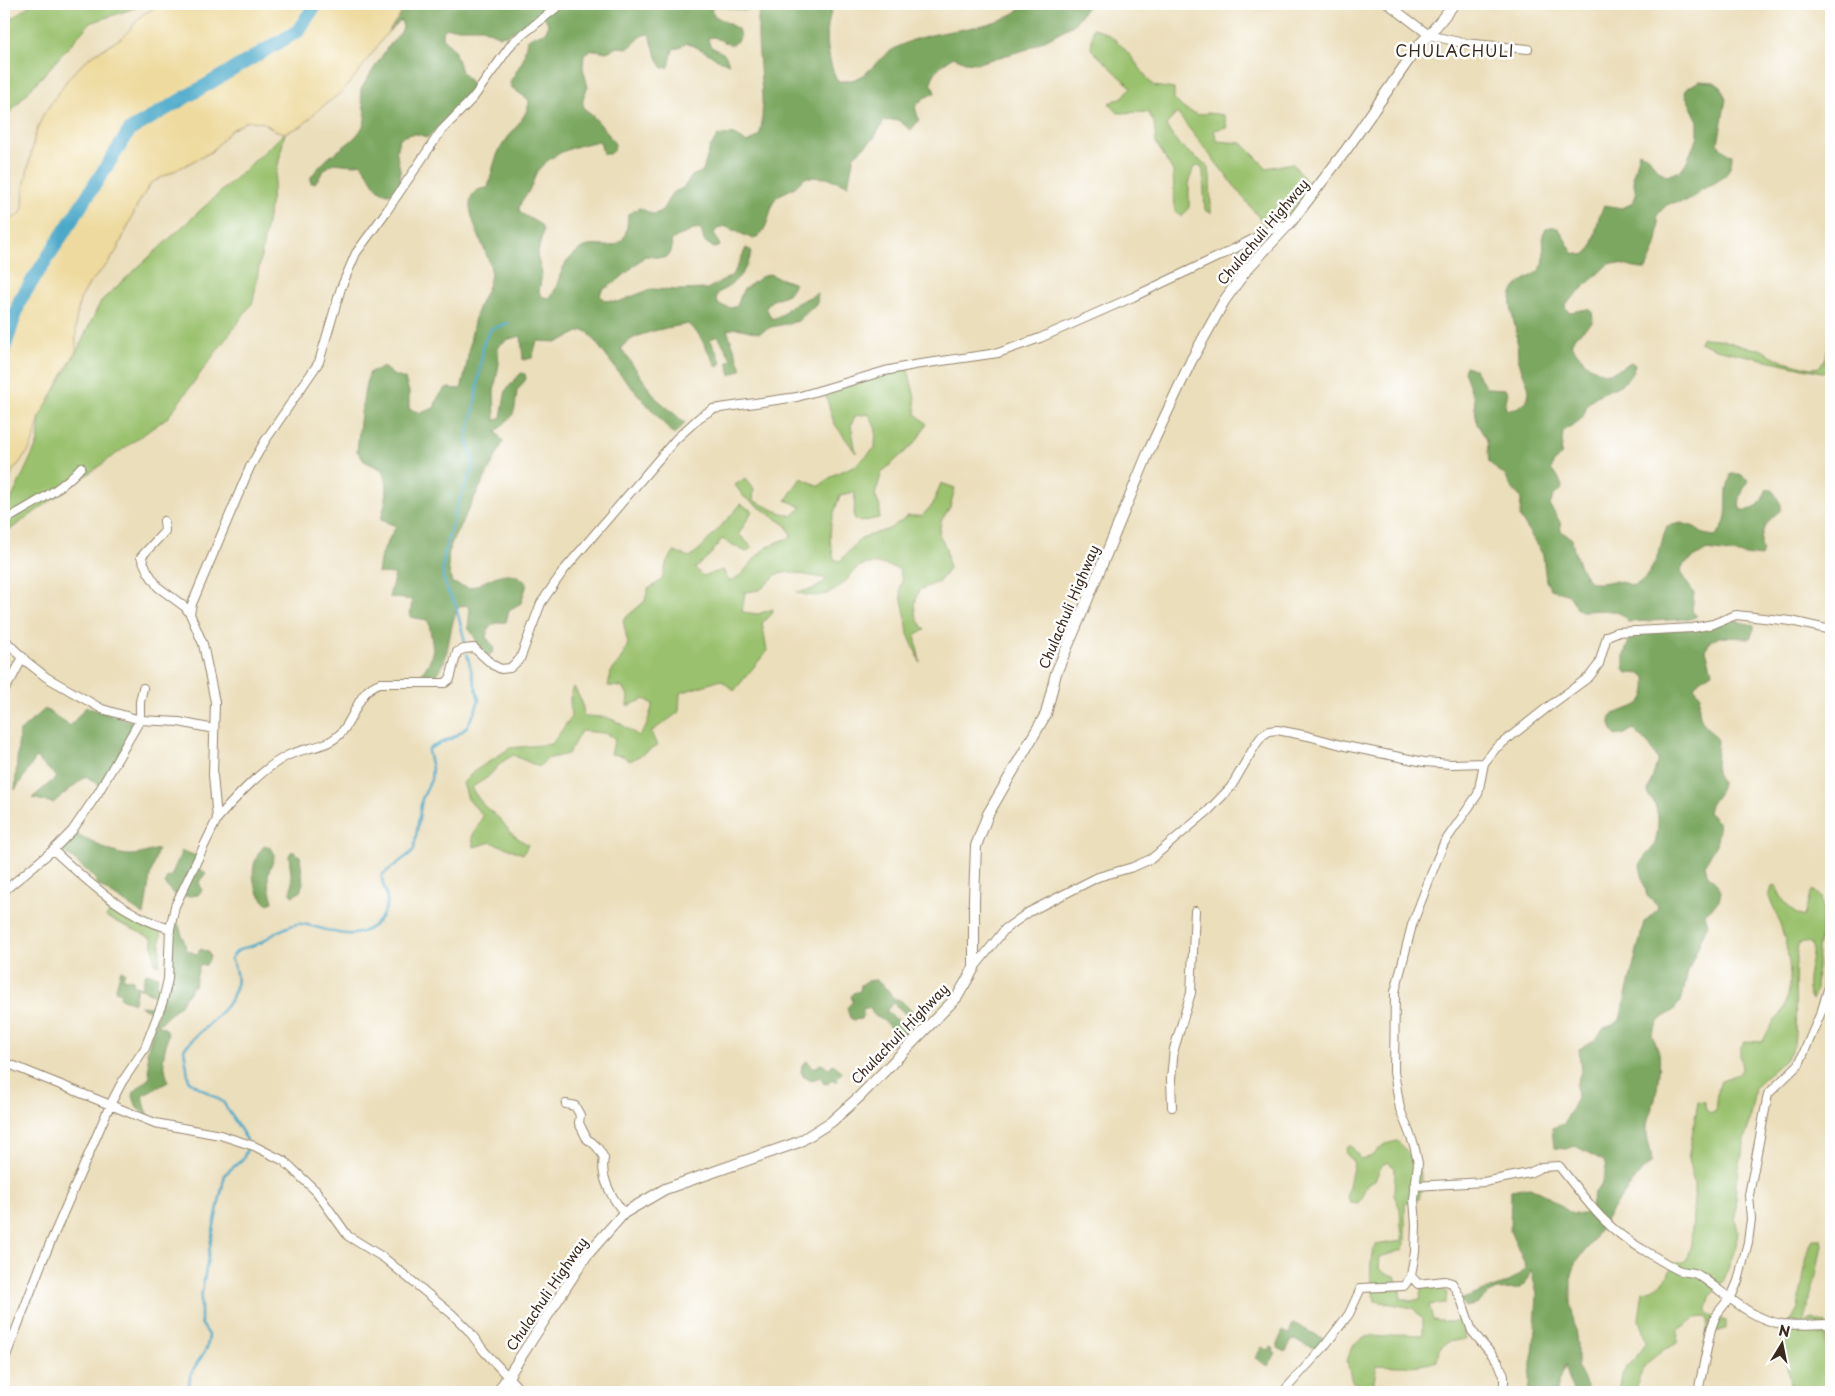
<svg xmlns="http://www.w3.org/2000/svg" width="1835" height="1396" viewBox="0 0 1835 1396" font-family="'Playpen Sans',sans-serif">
  <rect width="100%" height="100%" fill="#fff"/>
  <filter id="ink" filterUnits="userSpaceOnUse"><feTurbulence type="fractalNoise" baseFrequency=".02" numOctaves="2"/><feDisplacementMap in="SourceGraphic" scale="10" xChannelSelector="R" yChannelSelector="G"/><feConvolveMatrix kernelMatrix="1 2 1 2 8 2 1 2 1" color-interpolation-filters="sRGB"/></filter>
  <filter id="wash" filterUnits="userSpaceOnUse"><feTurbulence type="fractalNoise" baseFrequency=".0096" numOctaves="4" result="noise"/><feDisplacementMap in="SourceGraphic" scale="20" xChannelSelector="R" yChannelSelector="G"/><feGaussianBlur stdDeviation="1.12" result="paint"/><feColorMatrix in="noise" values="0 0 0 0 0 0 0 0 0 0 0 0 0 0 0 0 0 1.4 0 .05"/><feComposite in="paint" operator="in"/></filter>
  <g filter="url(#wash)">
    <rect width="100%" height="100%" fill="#ebdebb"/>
    <path fill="#9ac16d" stroke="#6a7646" d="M31,4H147L90,23L4,119V25Z
      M1093,28C1120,34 1137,67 1154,86L1174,89V99L1183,108L1198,115L1207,113L1224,115L1227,127L1214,130L1217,141L1242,143L1267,168L1292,163L1312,188L1289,221L1268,229L1177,113L1166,125C1176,146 1190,153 1208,166L1210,176L1211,213L1205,210L1203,171L1200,165L1193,168L1189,184V207L1182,217L1175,211L1173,171L1156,143L1154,122L1148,112L1118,113L1109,103L1123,97L1131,87L1091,49Z
      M4,130L11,195L4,202Z
      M285,133L273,189L253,302L168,417L4,534V515L38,442L40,416L74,357L101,301Z
      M1831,335V357L1827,366L1831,370V374L1716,349L1699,342L1701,338L1720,339L1744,347L1760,349L1780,360L1811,368L1820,367L1826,355Z
      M908,369L915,398L916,414L927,424L915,443L882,472L875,495L880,507L879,518L860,522L854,518L855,492L840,495L831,522L830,540L834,559L840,561L861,538L889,529L908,516H922L933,504L941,483L955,488L950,507L941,521L939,534L946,548L949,569L939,582L919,590C913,607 913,616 925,630L915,635L920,662L908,634L906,618L900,591L902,579L899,569C887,565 869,560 857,568C853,571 850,576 847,580C832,595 817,600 797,592L814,589L828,579L790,572L777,574L760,590L745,592L742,612L758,614L773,609L772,614L762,623L767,651L734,691L721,680L680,693L679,712L651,732L657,746L630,761L623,756L611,754L615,738L604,733L581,731L568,754L546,759L539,767L513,755L502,762L488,777L471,788L484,806L500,819L512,834L528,845L523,854L491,842L474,847L472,837L483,816L468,799L463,783L473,772L510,748L552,744L571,717L570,698L574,687L582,702L584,717C614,715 615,721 639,736L646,727L653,704L645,699L627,706L628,695L622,687L608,686L611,672L620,661L628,644L623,620L645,601L648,589L662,580L667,561L674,552L690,557L702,547L741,504L752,511L739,534L752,547L746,552L722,539L711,554L695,568L703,576L723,570L729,581C745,577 752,557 766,548C774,543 783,540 792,537L786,525L744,497L735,485L745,478L754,489L753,500L776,511L792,516L802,507L786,500L801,478L819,486L835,474L856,465L875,448L876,429L869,414L855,416L851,425L856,453L834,423L825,393L889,373Z
      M1776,886C1782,899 1789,912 1803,917C1807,912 1807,900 1812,891H1815L1821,897L1824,913L1818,950L1816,990L1812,1000C1801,984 1814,963 1812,946C1807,941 1804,941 1798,944C1792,978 1798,1011 1794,1045L1792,1050L1784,1061L1762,1079L1755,1088L1748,1128L1736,1181L1735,1217L1738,1232L1736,1246L1724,1280L1710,1297L1707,1308V1312L1711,1316L1726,1321V1329L1712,1333V1346L1704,1371L1708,1320L1706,1317L1696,1318L1678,1330L1677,1343C1672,1347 1668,1347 1663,1350C1647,1358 1639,1376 1634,1392H1619L1623,1371L1636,1358L1646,1340L1639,1320L1643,1291C1661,1288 1666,1281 1673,1264L1686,1261L1691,1244L1694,1199V1183L1688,1159L1698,1101L1705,1102V1108L1710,1114L1716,1111L1718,1091L1721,1080L1739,1074L1742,1070C1741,1059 1736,1048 1746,1041L1762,1042C1766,1037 1767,1031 1771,1026C1774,1020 1780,1017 1783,1011C1799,978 1784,928 1769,897L1772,887Z
      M113,907L157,927L161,934L159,965L155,963L152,938L106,917Z
      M1397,1141C1406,1148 1423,1171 1422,1183C1422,1188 1420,1194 1419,1199L1405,1202V1244L1402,1250L1380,1257L1379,1269L1386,1274L1395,1276L1400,1289L1401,1299L1412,1301L1420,1299L1422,1286H1439L1447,1292L1446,1303L1429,1305L1433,1320L1449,1322L1462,1320L1465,1339L1448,1342L1439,1349L1437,1361C1416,1368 1398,1366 1377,1365L1373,1386L1352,1382L1347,1361L1352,1346L1358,1341L1364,1337L1374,1336L1384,1337L1402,1334L1421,1335L1423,1334V1319L1413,1308L1375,1301C1370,1282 1368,1263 1375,1245L1402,1241L1400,1209L1394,1195L1395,1168L1388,1162L1382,1165L1375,1180L1367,1185L1358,1204L1350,1203L1347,1195L1354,1163L1345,1152L1347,1146H1351L1361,1159C1379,1156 1374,1151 1385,1144C1389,1143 1394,1142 1397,1141Z
      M1813,1239H1821L1822,1245L1814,1284L1803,1323L1813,1319L1826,1324L1825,1343L1831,1350V1392H1778L1787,1389L1790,1383L1782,1343L1784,1325L1791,1321L1798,1308L1809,1245Z"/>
    <path fill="#7ba760" stroke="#5b683f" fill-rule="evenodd" d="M408,4H751L750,8L744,11L714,5L711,11L715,16L738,29L740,36L737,41L731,45L714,37L708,38C709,51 719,48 726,56C726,56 729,64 729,64C714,59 702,48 686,43L679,48L673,49L669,67L663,68C657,61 653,44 649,34L643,35L629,48L617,47L607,52L595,50L589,51L584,55L583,68L588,87C576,110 587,108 600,124C606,130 610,137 615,144L614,150L609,154H603L600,141C579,145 555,151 540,168C534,173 534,183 530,189C526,196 520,201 519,210L524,215L541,225L543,231L537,256L542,273L539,292L543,297L550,298C559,287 559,269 569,259C575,254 581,247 589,246C595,245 602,246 608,246C627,245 627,229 628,214L640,208L652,214L658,213L663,209L672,193L683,188L692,176L703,171L710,147L718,136C731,133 736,134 747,143L759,136C767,116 758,60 758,34C758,24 757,13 762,4H835C822,27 827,58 837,81C866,82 869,67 889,52C896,47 906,43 913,40C947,28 1001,30 1026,4H1089L1073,25L1028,49L978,63L965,62L954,57C942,63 935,69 931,82L935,93L924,98L915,107L919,120L911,130L898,120L884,121L874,138L854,156L848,185L828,178L805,177C802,180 798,185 793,188C787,192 777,194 774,201C768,214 769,232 753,239L724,226L718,228L714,233L720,246L714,248L704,241L701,229H694C687,235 678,234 671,241L672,248L670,254L665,258L645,256C631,268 619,282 602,290L600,295L604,300L618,302L651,289L678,290L707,289L731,276L735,271L746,248L752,251C747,271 736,283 718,293L716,299L719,305L731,308L737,306L743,290L761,277L769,274L795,284L788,294L771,301L766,308L772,319L783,314L789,307L818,293L817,303L798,321L791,323L771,327L759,333L737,328L727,330L742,369L731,375L727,363L732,360L718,336L710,339L722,363L717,367L699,335L688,324C669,328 633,332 621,348L656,398L685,423L674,435L619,373L588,332L583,330L558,342L537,341L532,358L523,360L521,336L509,339L499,345L498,351L499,364L494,391L495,421L501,417L506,390L521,373L525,374L526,379L517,391L515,408L512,416L496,432L503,442C487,476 468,508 452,542C446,554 448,571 452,583L469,588C489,582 509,562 527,584L521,603L509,610L506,622C493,623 489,624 486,637L494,647L493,652L488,656C477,647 477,638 468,628L470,609L466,605L459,607C448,624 450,661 437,674C434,676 429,678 426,679L420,677L430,661L433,649L429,623L427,620L410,617L412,600L389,597L395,574L378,573L381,554L396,526L381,520C385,501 391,489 383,470L364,461L357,451L361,413L366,383L370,372L383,367L393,375L405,379L409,392V409L421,413L434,408L438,397L446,388L461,389C468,366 469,341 475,318C478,302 491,288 491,271C491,252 446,189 488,188C491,177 493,164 498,153C505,137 530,116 529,100L511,87L510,82L523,60L527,40L533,36L545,33C549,25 549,22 543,16L507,35L500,36L482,28H447L442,33L444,39L454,50L461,71L472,84L471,93L427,138C418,132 408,133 399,139C398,144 396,150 397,155C399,170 407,182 389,194C372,192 371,173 360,163L354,165L333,163L326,168L315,183H311V177C316,170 321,165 327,159C339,149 362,137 365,120C367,109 359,100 361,89L387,48L401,32L403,27L401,20L385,35Z
      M1699,81L1714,82L1721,87L1726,99L1718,144L1728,154L1732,155C1731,180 1717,180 1700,191C1697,193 1694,197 1691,199C1674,206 1670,197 1657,216C1662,236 1654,251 1646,269C1633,270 1620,261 1608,264L1565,305L1566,309L1570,312L1588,309L1592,311L1593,320L1591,324L1575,336L1571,344C1580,357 1591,373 1609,373C1616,372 1625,365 1631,362L1635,365C1629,389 1607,387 1591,400C1585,405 1586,412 1582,418C1578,423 1568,427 1563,431L1561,455L1554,462L1551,470L1558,477L1562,486L1561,490L1553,496L1550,506L1560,522L1561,531L1572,539C1573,550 1583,582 1594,583C1601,584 1608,581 1614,581C1620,581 1627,584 1634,586C1656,574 1659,548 1667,526L1681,523L1695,527C1700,534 1707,535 1715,536C1731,522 1725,507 1727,490C1728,484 1730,479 1731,474H1740L1748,480C1744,489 1736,501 1741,510C1759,511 1760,503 1767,489H1772L1781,505V510C1769,519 1760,529 1761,545C1762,550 1764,551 1761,557L1707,550L1684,564L1681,569L1683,577L1694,593L1692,611L1697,616L1690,619L1628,622C1621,606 1596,611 1582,611L1578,609L1569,595L1551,589L1546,581L1543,555L1520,517L1521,498L1511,487L1504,474L1496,469L1489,462L1487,440L1477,424L1474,399L1464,371L1466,366L1474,369L1487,388L1505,389L1508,392L1505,406L1507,410C1517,410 1527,403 1529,393C1530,385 1519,367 1518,357C1517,352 1518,346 1517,341C1517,328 1510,313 1511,300C1513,277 1537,280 1543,264C1545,258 1543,241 1543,234L1546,229L1555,227L1559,229L1573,253L1582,255L1586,254L1592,247L1599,217L1604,205L1622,208L1631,204L1636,196L1633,176L1639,152L1648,156L1656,168L1667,176L1680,171L1686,163L1698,136V121L1685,94L1686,89Z
      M1730,620L1754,625V629L1750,638L1719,637L1710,641L1706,650L1712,672L1699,680L1694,687L1700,695C1696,720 1703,722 1718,740C1718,746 1715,769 1716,772C1717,777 1723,781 1721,787C1719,796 1710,800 1708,812L1718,822L1719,831L1716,844L1705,865L1707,874L1717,884L1721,891L1719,901L1705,914L1708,923L1688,971L1682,999L1673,1011L1658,1022L1652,1035C1654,1040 1658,1047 1659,1053C1661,1061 1657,1095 1654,1103C1651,1111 1647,1119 1647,1129C1646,1141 1653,1151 1651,1163L1642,1171L1613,1208L1590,1245L1575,1263L1571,1275V1302L1577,1343V1366L1587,1386L1586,1392H1573L1565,1365L1556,1392H1528L1534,1345L1537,1294L1531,1270L1526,1282L1519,1289L1496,1290L1486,1296L1478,1304L1466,1307L1460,1300L1511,1281L1525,1269L1524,1262L1510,1231L1511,1190L1530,1187L1544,1194L1572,1214H1584L1591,1206L1594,1193L1601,1186L1606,1168L1604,1161L1575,1146L1567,1149L1554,1148L1552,1128L1564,1124L1577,1098L1576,1085L1581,1072L1579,1049L1596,1039L1604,1028L1613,1025L1620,1020L1644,922L1657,910L1658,906L1647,896L1640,866C1642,856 1652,852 1655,843C1658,832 1660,816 1655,805C1652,799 1648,798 1648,791L1658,760L1650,746L1633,729L1625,734L1616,736C1611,729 1607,722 1613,714C1637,705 1648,707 1646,677L1642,674L1627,673L1624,669V655L1630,638L1628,634Z
      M86,707L136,723L102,787L86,776L53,803L32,798L57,777L36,758L15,790L19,732L45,709L70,726Z
      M73,832C89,840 114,856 131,855C140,855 150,851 158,849L150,876L144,915L98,885L94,877L60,848Z
      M265,845C283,852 269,864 268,877C268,885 271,894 273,902L267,904C250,888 248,863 265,845Z
      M182,851L197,856L194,865L206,873L199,882L202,890L198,895C184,897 172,898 165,883L167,877L171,876Z
      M292,851L300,856L303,883L300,892L292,896L290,893L292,884L289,855Z
      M173,920L178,923L187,950L196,954L201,949L208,952L210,957L206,965L199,966L195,984L178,1007L158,1025L166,1029L168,1035L163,1059L168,1082L142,1096L149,1117L137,1108L133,1096L134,1092L150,1077L147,1052L172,959Z
      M121,970L125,972L123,978L133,980L134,986L141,987L146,973L158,976L157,987L163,989L157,1006L154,1012L140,1006L153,1007L157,996L144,990L137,988L134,1003L120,998L121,993L115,991Z
      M876,980L888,990L893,998L900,1000L922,1020C916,1027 909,1032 902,1039H899C894,1034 890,1027 885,1022C879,1016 875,1020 870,1008H863V1015L861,1019L854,1020L850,1018L847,1008L853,1001L851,997L853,993L860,991L861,985L867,981ZM893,1003L908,1016L902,1024L886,1011Z
      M807,1061L814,1068L821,1064L829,1068L833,1064L843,1072L838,1076L836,1082L831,1079L828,1084L823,1083L821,1077L812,1080L804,1077L801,1072L802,1065Z
      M1293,1323L1326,1340L1318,1350L1292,1339L1286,1352L1278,1348V1342L1283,1331L1289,1334Z
      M1262,1347L1268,1350L1271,1347L1274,1349L1273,1352L1276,1354L1268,1366L1255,1358Z"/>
    <path fill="#eeda9e" stroke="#94825e" d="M161,4H408L360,70L342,92L319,109L302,126L285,133L274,130L264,123L252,121L245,122L230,131L211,152L151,183L138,204L118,248L110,261L89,284L80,300L76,320V351L40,416L34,440L28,452L12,472L4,499V223L20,214L23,208L24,187L35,135L43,115L70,76L91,56L123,37L142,15Z"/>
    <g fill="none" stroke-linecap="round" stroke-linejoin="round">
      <path stroke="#4ba9c9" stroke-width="2.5" d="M465,642L455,603L448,592L443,578V564L446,545L458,503L472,471L473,461L467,437L474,409L484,342L491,329L508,323
        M247,1140L223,1102L189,1081L184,1049C205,1022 253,1000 231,959C237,946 250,948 260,943C263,942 266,939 269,937C277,932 288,926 297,924C303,923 310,926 316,927C336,933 355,940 373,926C380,920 385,913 387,904C389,892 381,886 382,875L411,853L414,849L422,799L431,780L432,768L428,751L430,748L456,736L466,728L475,711L479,700L467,654
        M188,1392L190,1377L194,1368L207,1348L209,1335L201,1323V1298L211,1240L225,1174L243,1159L247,1149"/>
      <path stroke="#4ba9c9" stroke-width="14" d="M4,349L20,300L130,130L298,31L316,4"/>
    </g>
  </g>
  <g filter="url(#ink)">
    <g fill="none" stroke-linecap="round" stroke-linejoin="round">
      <g stroke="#93846c" stroke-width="10">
        <path id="minor" d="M1388,4L1429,35L1463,43L1528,49
          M4,521C30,505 61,491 81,467
          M190,614L192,604L250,467L265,441L319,362L341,288L356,253L386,212L441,131L473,98L513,42L561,4
          M4,639L27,662L46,677L102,709L140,720L179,722L214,729
          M4,690L12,678L23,657
          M217,819C235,798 263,767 289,755C306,747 327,748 341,733C356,716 358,690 380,683H445L450,679L457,652L464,649L474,648L493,665L501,669L510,668L520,659L541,603L564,570L676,439L700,417L713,409L797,397L885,371L914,365L998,353L1040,338L1133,297L1228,252L1280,225L1287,226
          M53,850C88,882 123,915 170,929
          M4,891L53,850L72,831L98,793L140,720V702L143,688
          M974,968L1005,929L1029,912L1098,877L1133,867L1151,859L1208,811L1231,787L1256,744L1262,736L1269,731L1277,730L1308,736L1345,746L1424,762L1451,764L1484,763L1496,748L1548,707L1589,677L1599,664L1607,636L1617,632L1693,628L1713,624L1736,615L1791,621L1831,630
          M4,1062L155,1123L220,1135L254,1146L284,1161L316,1191L348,1236L384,1258L452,1314L469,1331L484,1351L522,1392
          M566,1104L575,1106L580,1115L579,1123L587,1139C595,1143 599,1149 604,1158C600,1177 612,1198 624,1213
          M1172,1107L1171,1079L1174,1049L1191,993L1195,911
          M1415,1186L1484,1182L1529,1173L1542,1167L1559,1166C1585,1198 1604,1228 1642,1249C1654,1256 1666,1264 1678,1270C1685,1273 1693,1271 1700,1276C1725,1293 1750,1319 1782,1324C1798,1326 1815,1324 1831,1324
          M1411,1276L1418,1284L1445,1281L1452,1283L1461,1299L1472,1331L1499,1363L1504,1376V1392
          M4,1361L42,1262L110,1105L122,1082L145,1048L163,1001L168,979L170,929L175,906L217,819L213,775L215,702L203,644L190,614L185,607L158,587L148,572L141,557L165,531L164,521
          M1283,1392L1323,1348L1349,1314L1361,1288L1404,1286L1411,1276L1415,1252L1416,1225L1414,1199L1418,1163L1414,1145L1400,1109L1394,1072L1395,992L1412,925L1436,862L1444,843L1478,794L1484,763
          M1698,1392L1711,1329L1716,1315L1732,1295L1738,1281L1748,1242L1751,1219L1749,1195L1768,1094L1799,1064L1822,1010L1829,986L1831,955"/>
      </g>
      <g stroke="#93846c" stroke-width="12">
        <path id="tertiary" d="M498,1392L586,1256L624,1213L665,1189L799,1142L831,1122L859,1097L957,997L974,968V899L976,846L988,814L1046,714L1056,673L1084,608L1148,453L1191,361L1224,301L1247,269L1291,222L1346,150L1419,45L1429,35L1454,4"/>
      </g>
      <use href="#minor" stroke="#fff" stroke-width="8"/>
      <use href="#tertiary" stroke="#fff" stroke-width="10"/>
    </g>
  </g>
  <g text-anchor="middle" stroke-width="5" stroke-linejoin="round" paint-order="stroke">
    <g font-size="14" fill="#3b2a1e" stroke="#fff">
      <text transform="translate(1263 232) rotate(-50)" y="5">Chulachuli Highway</text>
      <text transform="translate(1069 607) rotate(-67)" y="5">Chulachuli Highway</text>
      <text transform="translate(900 1034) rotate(-46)" y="5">Chulachuli Highway</text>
      <text transform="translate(547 1294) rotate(-56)" y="5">Chulachuli Highway</text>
    </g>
    <g font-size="16" letter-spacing="1" fill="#3b2a1e" stroke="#fff">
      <text x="1455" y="57">CHULACHULI</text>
    </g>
  </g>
  <rect width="1835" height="1396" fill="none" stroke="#fff" stroke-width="20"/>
  <g transform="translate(1782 1344) rotate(10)" stroke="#ffffff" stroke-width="4" paint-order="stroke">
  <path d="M0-4L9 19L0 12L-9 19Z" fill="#3b2a1e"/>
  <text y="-8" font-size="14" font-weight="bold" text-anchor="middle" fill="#3b2a1e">N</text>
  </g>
</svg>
